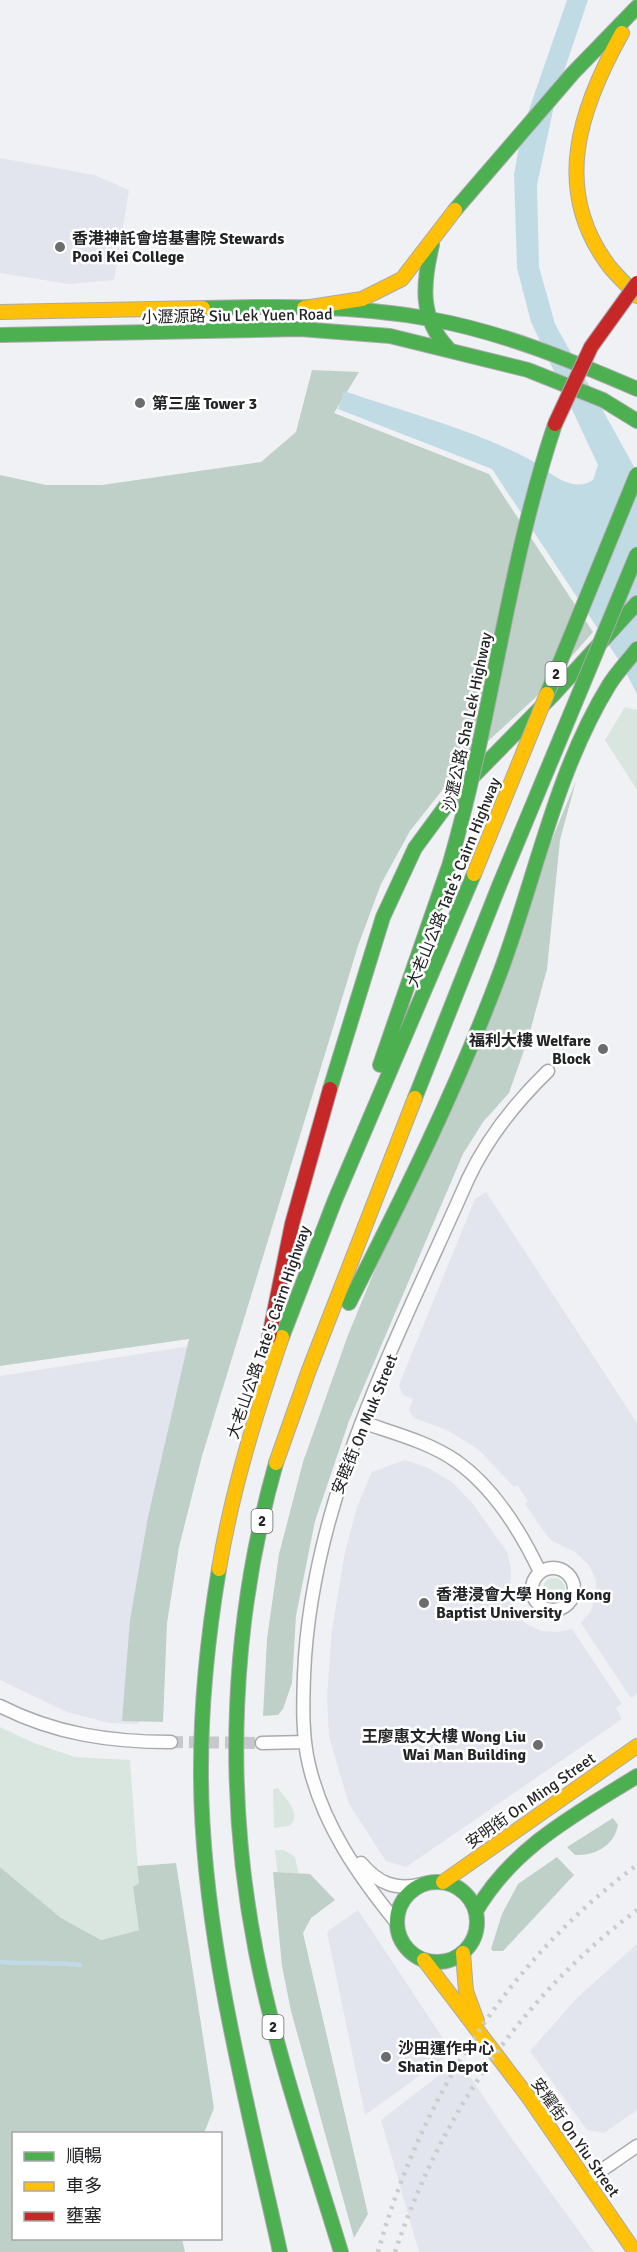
<svg xmlns="http://www.w3.org/2000/svg" width="637" height="2252" viewBox="0 0 637 2252" font-family="Signika,'Noto Sans TC',sans-serif">
  <rect width="100%" height="100%" fill="#f0f1f5"/>
  <path fill="#e2e4ee" d="M0,158L94,175L129,190L114,280L69,284L0,273Z
    M486,1192L637,1423V1694L631,1698L581,1623L591,1611L596,1593V1580L589,1565L575,1552L552,1541L545,1533L525,1504L528,1501L517,1485L514,1487L478,1449L447,1430L414,1418L409,1410L413,1399L403,1395L399,1385L475,1199Z
    M196,1345L157,1625L138,1724L109,1723L67,1712L0,1680V1376Z
    M405,1460L428,1468L452,1482L473,1504L507,1552L511,1569L510,1598L518,1616L526,1624L541,1631L560,1632L572,1629L622,1704L616,1708L622,1719L406,1867L386,1861L349,1804L329,1737L327,1697L332,1630L345,1552L357,1507L372,1472Z
    M358,1910L452,2052L365,2115L327,1932Z
    M637,1944V2110L604,2133L587,2130L530,2051L577,1998Z
    M459,2060L507,2132L594,2252H419L381,2120Z"/>
  <path fill="#d9e6e0" d="M625,707L637,710V790L605,740Z
    M543 1589a11 11 0 1 1 22 0a11 11 0 1 1-22 0Z
    M0,1727L34,1743L75,1757L130,1760L139,1883L133,1887L139,1930L101,1940L61,1918L0,1867Z
    M278,1788C286,1799 303,1815 289,1826L274,1828L273,1789Z
    M275,1850H284L295,1857L301,1885L279,1886Z"/>
  <path fill="#bed0c8" d="M312,370L359,372L334,413L489,474L593,632L536,697L462,765L410,831L381,884L358,946L202,1456L179,1547L167,1623L163,1722L122,1721L130,1620L148,1517L189,1339L0,1366V475L46,485H102L261,462L296,432Z
    M576,781L560,840L547,969L528,1039L509,1093L483,1122L463,1154L349,1421L315,1521L296,1616L292,1683L283,1709L278,1715L263,1716L267,1639L279,1554L303,1462L348,1335Z
    M613,1818L618,1825C614,1846 595,1856 575,1855L567,1847Z
    M557,1857L574,1875L503,1951H493L491,1949L502,1914L518,1884Z
    M176,1863L214,2108L204,2133L14,2134V2238L182,2239L185,2252H0V1867L61,1918L101,1940L139,1930L133,1887L139,1883L137,1866Z
    M273,1872L310,1874L335,1900L311,1918L303,1933L368,2214L354,2238L291,2011L282,1966Z"/>
  <path fill="#c1dbe4" d="M567,0H588L557,92L537,185L539,267L555,324L637,472V694L622,665L492,469L338,409L344,391C405,412 471,429 527,458C548,469 570,495 593,480L598,465L531,322L517,268L514,174L522,130Z"/>
  <g fill="none" stroke-linecap="round" stroke-linejoin="round">
    <path stroke="#c1dbe4" stroke-width="4.5" d="M0,1962C27,1964 53,1962 80,1965"/>
    <path stroke="#c7c8cc" stroke-width="12" stroke-dasharray="12 6" stroke-linecap="butt" d="M171,1742L262,1743"/>
    <g stroke="#a9aaad" stroke-width="15">
      <path id="street" d="M362,1422C393,1433 429,1442 456,1461C493,1487 521,1532 540,1572
        M532 1589a21 21 0 1 1 42 0a21 21 0 1 1-42 0Z
        M0,1706C55,1734 110,1742 171,1742
        M262,1743L305,1742
        M361,1863C378,1883 395,1891 422,1884
        M396,1922C358,1875 323,1825 309,1765C302,1736 303,1705 304,1675C311,1498 398,1338 468,1179C487,1139 515,1103 548,1071
        M586,2181L637,2146"/>
    </g>
    <g stroke="#a9aaad" stroke-width="16">
      <path id="fast" d="M455,210L573,73L637,7
        M432,245C423,283 419,318 448,348
        M203,308C279,306 355,305 430,319C502,332 570,360 637,389
        M0,335L300,329L390,336L528,370L603,400L637,421
        M380,1065L450,863
        M330,1089L383,917L415,848L451,799L552,696L637,603
        M415,1098L499,886
        M349,1303C404,1195 458,1086 500,973C536,877 555,773 609,685C617,672 628,661 637,649
        M282,1337L335,1200L474,874
        M276,1463C231,1621 224,1790 256,1952C276,2054 311,2153 341,2252
        M219,1569C208,1635 201,1701 201,1768C200,1927 246,2097 280,2252
        M397 1922a40 40 0 1 1 80 0a40 40 0 1 1-80 0Z
        M476,1911C513,1847 576,1814 637,1776"/>
    </g>
    <g stroke="#a9aaad" stroke-width="16">
      <path id="slow" d="M622,33C580,108 551,189 609,266C617,276 628,286 637,296
        M304,308L362,299L402,279L455,210
        M0,312L203,308
        M276,1463L309,1370L415,1098
        M219,1569C232,1490 256,1413 282,1337
        M443,1882L637,1746
        M463,1953L466,1991L477,2021
        M424,1960L529,2098L635,2252"/>
    </g>
    <g stroke="#a9aaad" stroke-width="16">
      <path id="jam" d="M269,1337L292,1224L330,1089"/>
    </g>
    <use href="#street" stroke="#fdfdfe" stroke-width="12"/>
    <use href="#fast" stroke="#4caf50" stroke-width="14"/>
    <use href="#slow" stroke="#ffc107" stroke-width="14"/>
    <use href="#jam" stroke="#c62828" stroke-width="14"/>
    <path stroke="#cbcccc" stroke-width="4.5" stroke-dasharray="3 6" stroke-linecap="butt" d="M378,2252C421,2098 508,1960 637,1865
      M395,2252C441,2115 521,1997 637,1910"/>
    <g stroke="#a9aaad" stroke-width="16" stroke-linecap="butt">
      <path id="fast-bridge" d="M547,694L637,474
        M450,863C492,718 507,567 555,424
        M499,886L637,554"/>
    </g>
    <g stroke="#a9aaad" stroke-width="16" stroke-linecap="butt">
      <path id="slow-bridge" d="M474,874L547,694"/>
    </g>
    <g stroke="#a9aaad" stroke-width="16" stroke-linecap="butt">
      <path id="jam-bridge" d="M555,424L591,347L637,283"/>
    </g>
    <use href="#fast-bridge" stroke="#4caf50" stroke-width="14"/>
    <use href="#slow-bridge" stroke="#ffc107" stroke-width="14"/>
    <use href="#jam-bridge" stroke="#c62828" stroke-width="14"/>
  </g>
  <g fill="#6b6c6e" stroke="#fff" stroke-width="2">
    <circle cx="60" cy="247" r="6"/>
    <circle cx="140" cy="403" r="6"/>
    <circle cx="603" cy="1049" r="6"/>
    <circle cx="424" cy="1603" r="6"/>
    <circle cx="538" cy="1745" r="6"/>
    <circle cx="386" cy="2057" r="6"/>
  </g>
  <g text-anchor="middle" stroke-width="5" stroke-linejoin="round" paint-order="stroke">
    <g fill="#fff" stroke="#656667" stroke-width="1.5">
      <rect x="545.5" y="662" width="21" height="24" rx="4.5"/>
      <rect x="251.5" y="1509" width="21" height="24" rx="4.5"/>
      <rect x="262.5" y="2015" width="21" height="24" rx="4.5"/>
    </g>
    <g font-size="15" font-weight="bold" fill="#232426">
      <text x="556" y="679">2</text>
      <text x="262" y="1526">2</text>
      <text x="273" y="2032">2</text>
    </g>
    <g font-size="16" font-weight="bold" fill="#232426" stroke="#fff" text-anchor="start">
      <text x="72" y="244">香港神託會培基書院 Stewards<tspan x="72" dy="18">Pooi Kei College</tspan></text>
      <text x="152" y="409">第三座 Tower 3</text>
      <text x="591" y="1046" text-anchor="end">福利大樓 Welfare<tspan x="591" dy="18">Block</tspan></text>
      <text x="436" y="1600">香港浸會大學 Hong Kong<tspan x="436" dy="18">Baptist University</tspan></text>
      <text x="526" y="1742" text-anchor="end">王廖惠文大樓 Wong Liu<tspan x="526" dy="18">Wai Man Building</tspan></text>
      <text x="398" y="2054">沙田運作中心<tspan x="398" dy="18">Shatin Depot</tspan></text>
    </g>
    <g font-size="16" fill="#232426" stroke="#fff">
      <text transform="translate(237 315) rotate(-1)" y="6">小瀝源路 Siu Lek Yuen Road</text>
      <text transform="translate(467 722) rotate(-78)" y="6">沙瀝公路 Sha Lek Highway</text>
      <text transform="translate(453 882) rotate(-68)" y="6">大老山公路 Tate's Cairn Highway</text>
      <text transform="translate(268 1332) rotate(-71)" y="6">大老山公路 Tate's Cairn Highway</text>
      <text transform="translate(364 1424) rotate(-68)" y="6">安睦街 On Muk Street</text>
      <text transform="translate(530 1800) rotate(-35)" y="6">安明街 On Ming Street</text>
      <text transform="translate(576 2137) rotate(55)" y="6">安耀街 On Yiu Street</text>
    </g>
  </g>
  <rect x="12" y="2132" width="210" height="108" fill="#ffffff" stroke="#a7a7a8" stroke-width="1.5"/>
  <rect x="24" y="2152" width="30" height="9" fill="#4caf50" stroke="#a7a7a8" stroke-width="1.5"/>
  <text x="66" y="2162" font-size="18" fill="#232426">順暢</text>
  <rect x="24" y="2182" width="30" height="9" fill="#ffc107" stroke="#a7a7a8" stroke-width="1.5"/>
  <text x="66" y="2192" font-size="18" fill="#232426">車多</text>
  <rect x="24" y="2212" width="30" height="9" fill="#c62828" stroke="#a7a7a8" stroke-width="1.5"/>
  <text x="66" y="2222" font-size="18" fill="#232426">壅塞</text>
</svg>
